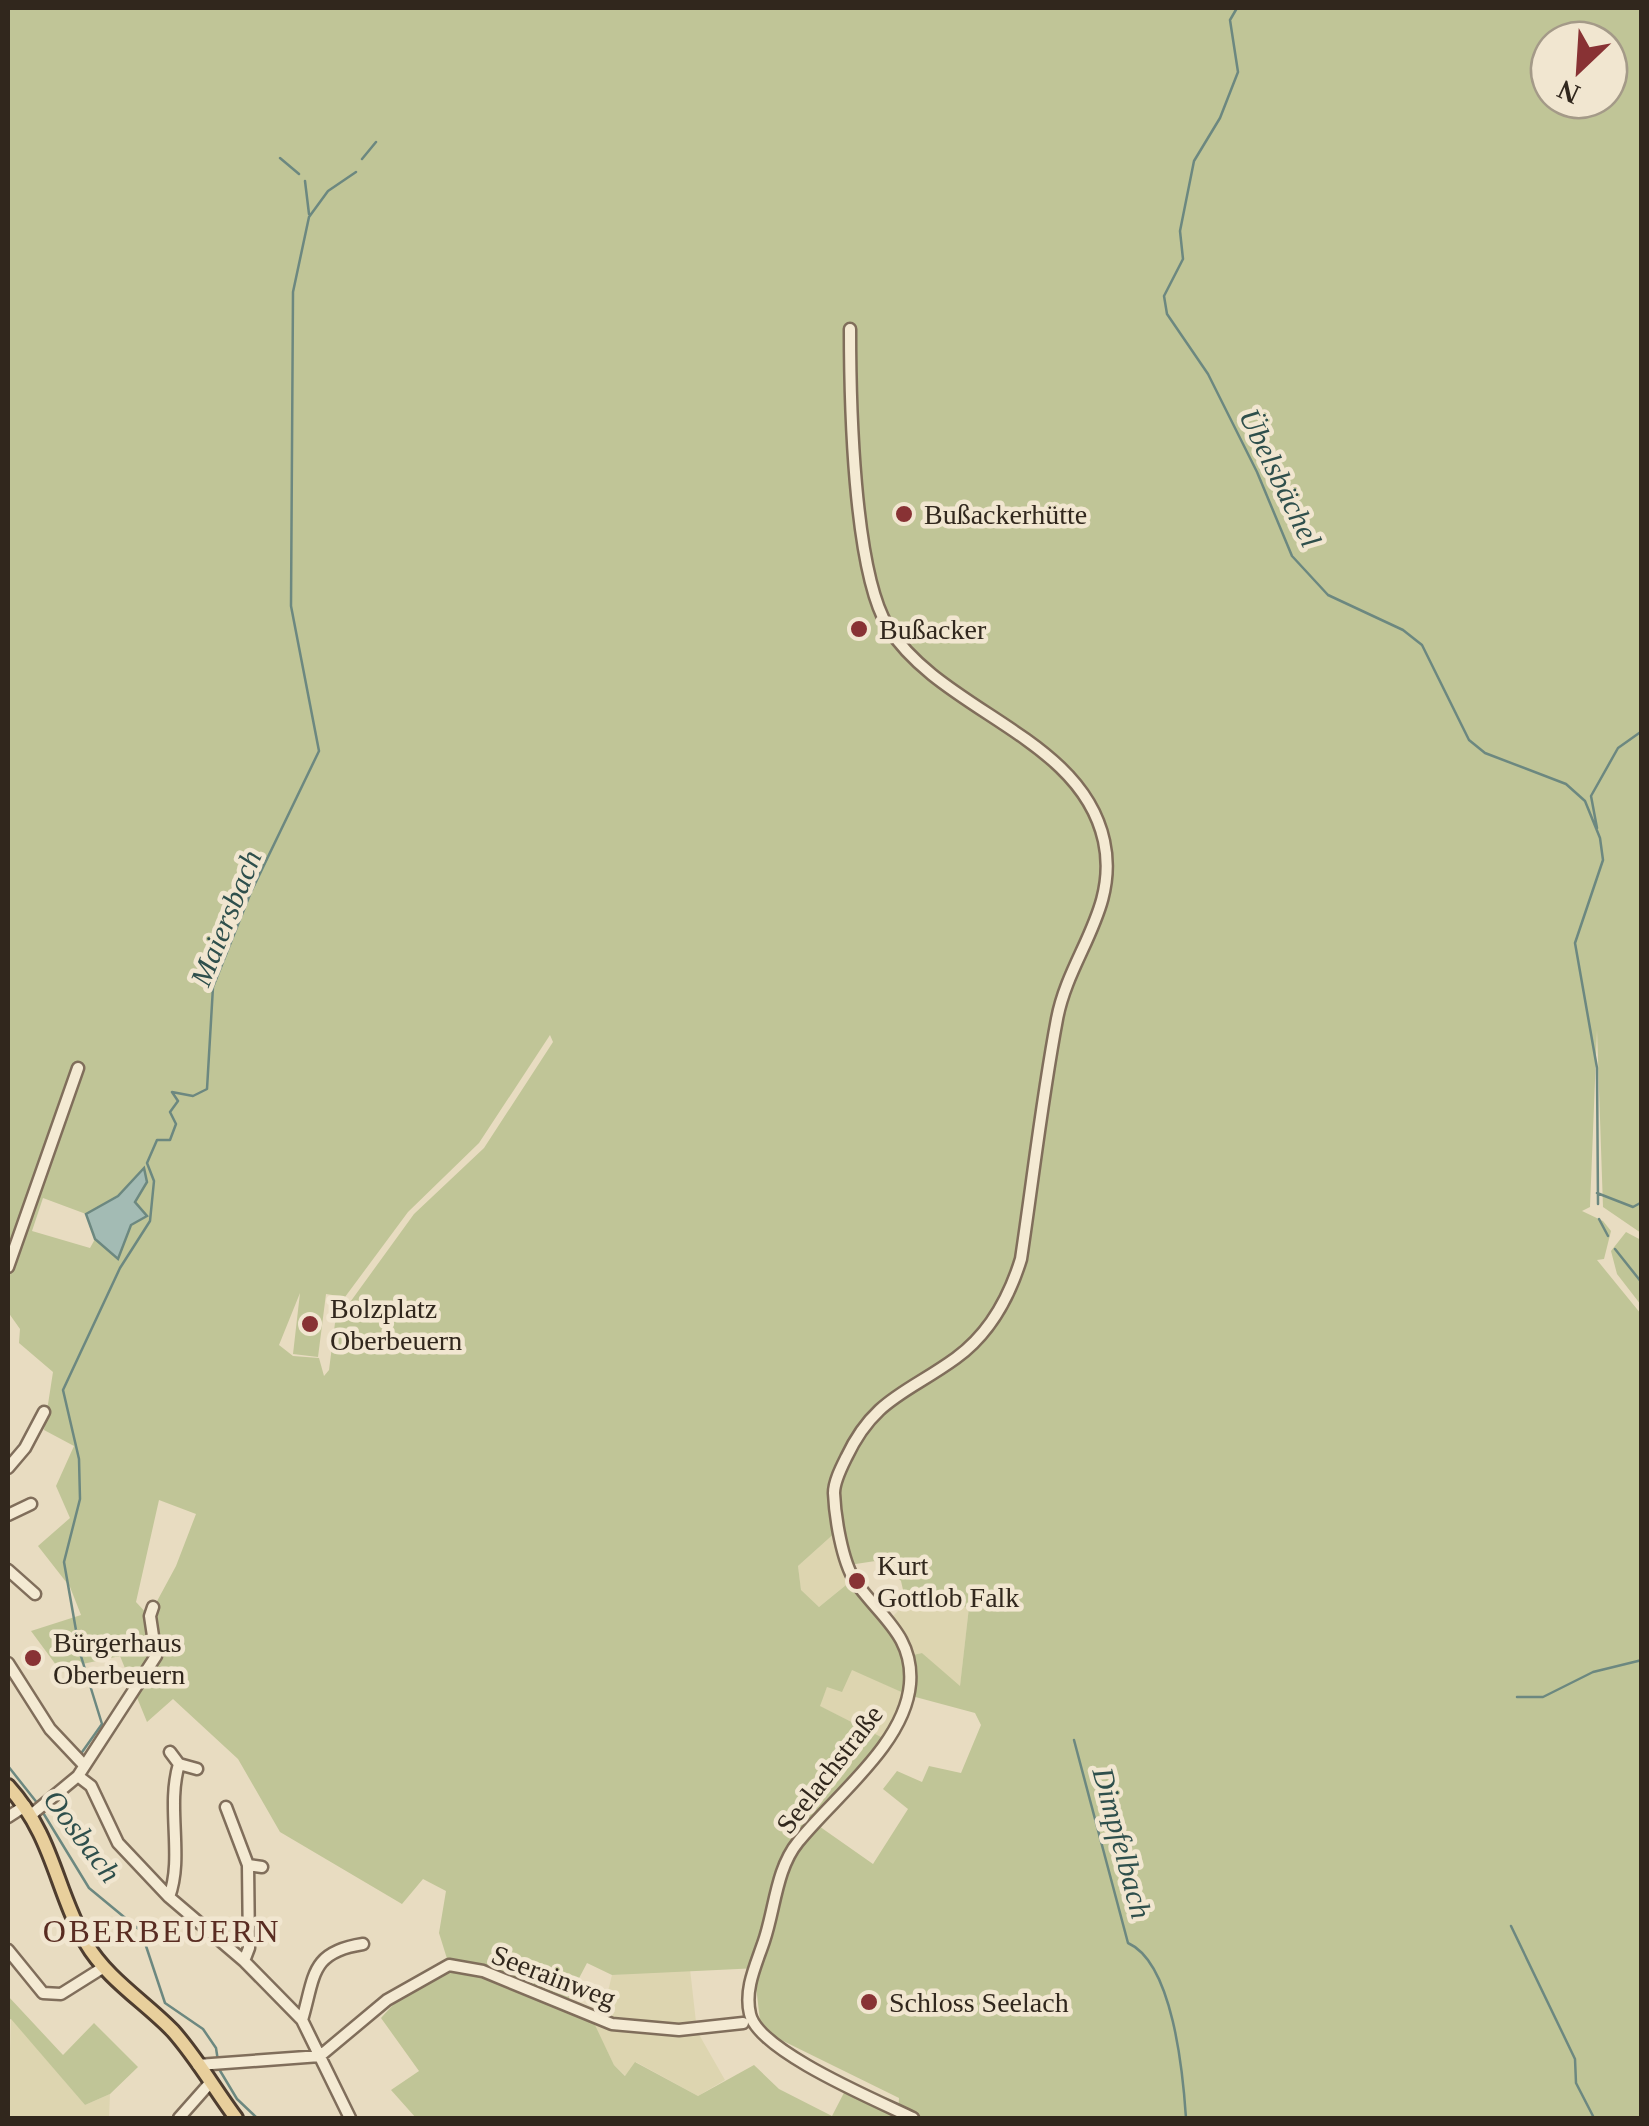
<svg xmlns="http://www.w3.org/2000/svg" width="1649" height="2126" viewBox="0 0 1649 2126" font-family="Georgia,serif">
  <rect width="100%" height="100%" fill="#e8dcc1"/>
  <path fill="#ddd5b0" d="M838,1530L853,1579L819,1607L801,1591L798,1566Z
    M906,1603L969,1607L960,1687L922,1653L914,1655L890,1619Z
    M852,1669L908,1695L885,1739L819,1706L827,1687Z
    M690,1969L697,2031L725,2080L698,2096L636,2062L627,2077L614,2065L594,2024L601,2020L612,1975Z
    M11,2018L85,2105L110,2094L109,2118H8Z"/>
  <path fill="#c0c597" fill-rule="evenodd" d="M8,8H1641V1233L1603,1207L1597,1030L1590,1207L1582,1211L1603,1221L1611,1231L1604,1259L1597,1260L1641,1314V2118H416L391,2090L419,2071L381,2018L409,1987L449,1965L439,1933L446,1891L423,1879L402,1904L280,1832L238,1759L173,1699L147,1722L120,1656L59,1669L31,1631L81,1615L70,1587L38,1546L70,1518L56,1486L74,1446L44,1430L53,1372L19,1343L20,1329L8,1312ZM1549,40H1609V100H1549ZM550,1035L553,1042L484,1148L414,1214L335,1323L329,1370L324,1376L319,1358L293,1356L279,1345L300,1293L293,1354L318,1357L326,1294L345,1297L408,1212L479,1143ZM144,1169L147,1182L134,1202L118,1259L95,1239L90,1248L32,1231L43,1198L86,1214L118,1196ZM159,1500L196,1514L176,1566L149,1616L136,1602ZM837,1531L849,1565L882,1560L901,1581L906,1603L969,1607L960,1686L922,1653L913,1655C897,1629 877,1592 846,1585L819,1607L801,1590L798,1566ZM852,1670L908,1695L975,1713L981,1725L961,1773L929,1766L922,1782L897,1771L883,1789L908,1809L873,1864L816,1824L885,1739L820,1706L827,1687L842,1692ZM791,1844L756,1986L760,2021L775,2037L899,2098L898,2113L848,2085L832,2116L779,2089L754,2065L698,2096L635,2062L625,2076L614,2065L595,2025L601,2020L565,2005L587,1963L612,1975L759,1968Z
    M1626,1232L1641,1240V1305L1617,1274L1611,1251Z
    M8,1996L63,2055L94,2023L138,2067L110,2094L85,2105L11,2019L8,2020Z"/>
  <path fill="#a3bbb4" stroke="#6c8880" stroke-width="2.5" d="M144,1168L147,1182L135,1202L147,1216L131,1225L118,1259L95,1239L86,1214L118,1196Z"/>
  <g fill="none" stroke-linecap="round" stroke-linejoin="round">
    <path stroke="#6c8880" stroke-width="2.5" d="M1237,8L1230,20L1238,72L1220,118L1194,161L1180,231L1183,259L1164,296L1167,314L1208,374L1257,472L1292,556L1328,595L1403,630L1422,645L1469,740L1485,753L1566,784L1585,801L1600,838L1603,860L1575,943L1597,1068L1598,1204
      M280,158L299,174
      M362,159L376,142
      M305,181L309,214
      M1597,828L1591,796L1618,748L1642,731
      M1597,1193L1633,1207L1642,1202
      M1599,1219L1608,1236
      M1615,1249L1642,1283
      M1517,1697H1543L1593,1672L1642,1660
      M1074,1740L1128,1943C1173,1963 1183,2073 1186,2118
      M80,1755L102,1724L80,1653L64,1562L80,1499L79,1459L63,1390L120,1268L150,1221L154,1181L147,1163L157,1140H170L176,1124L170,1112L178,1101L172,1092L193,1096L207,1089L213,987L251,892L319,751L291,606L293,292L309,217L328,191L356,172
      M8,1766L38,1804
      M42,1811L89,1888L141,1931L165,2003L203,2029L216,2048L218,2061
      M1511,1926L1575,2059L1576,2083L1594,2118
      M219,2069L237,2099L257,2118"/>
    <g stroke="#806e5b" stroke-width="15">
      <path id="minor" d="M850,329C850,399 853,570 888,627C941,712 1081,736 1104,841C1119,909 1069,955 1057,1019C1042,1098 1033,1179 1021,1259C1009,1298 989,1334 956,1358C908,1393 874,1398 846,1458C841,1468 834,1482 834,1493C835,1517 842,1561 855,1581C879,1616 914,1635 910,1684C905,1744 834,1797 798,1842C776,1869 775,1909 764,1941C756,1965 744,1989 750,2014C758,2051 878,2101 913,2118
        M8,1267L78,1068
        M8,1468L25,1448L44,1412
        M8,1515L31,1504
        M8,1570L35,1594
        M8,1663L50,1729L83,1764
        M170,1752L179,1764L197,1769
        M78,1776L91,1786L118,1843L169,1897L244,1961L302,2020L350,2118
        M226,1807L248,1865L262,1867
        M31,1815L78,1776L156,1656L150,1616L153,1607
        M8,1817L25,1806
        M169,1897C184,1857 166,1807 179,1764
        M8,1950L43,1993L61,1994L104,1967
        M244,1961L249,1948L248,1865
        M302,2020C315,1976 310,1952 363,1944
        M198,2065L320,2056L387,2000L449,1965L483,1971L612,2024L679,2030L743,2023
        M179,2118L210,2083"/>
    </g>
    <g stroke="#4e3d2f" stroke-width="18">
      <path id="major" d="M8,1786C54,1837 55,1889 86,1943C107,1979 145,2002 173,2031C197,2058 215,2090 236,2118"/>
    </g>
    <use href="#minor" stroke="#f4ead3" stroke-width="10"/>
    <use href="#major" stroke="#e8cf9c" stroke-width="12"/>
  </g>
  <g fill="#883234" stroke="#f1e6d0" stroke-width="4">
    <circle cx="904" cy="514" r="10"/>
    <circle cx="859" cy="629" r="10"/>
    <circle cx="310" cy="1324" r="10"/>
    <circle cx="857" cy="1581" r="10"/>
    <circle cx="33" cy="1658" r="10"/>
    <circle cx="869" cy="2002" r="10"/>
  </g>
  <g text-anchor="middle" stroke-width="9" stroke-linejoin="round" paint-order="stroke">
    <g font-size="28" fill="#31271d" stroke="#f1e6d0" text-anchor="start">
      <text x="924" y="524">Bußackerhütte</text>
      <text x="879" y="639">Bußacker</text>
      <text x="330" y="1318">Bolzplatz<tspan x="330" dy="32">Oberbeuern</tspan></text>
      <text x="877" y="1575">Kurt<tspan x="877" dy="32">Gottlob Falk</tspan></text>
      <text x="53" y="1652">Bürgerhaus<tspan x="53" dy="32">Oberbeuern</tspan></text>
      <text x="889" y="2012">Schloss Seelach</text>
    </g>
    <g font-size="28" fill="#31271d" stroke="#f1e6d0">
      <text transform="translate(829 1769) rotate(-52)" y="10">Seelachstraße</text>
      <text transform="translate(554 1976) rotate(21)" y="10">Seerainweg</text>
    </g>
    <g font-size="30" font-style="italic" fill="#2e4f4c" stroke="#f1e6d0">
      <text transform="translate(1280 478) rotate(64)" y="10">Übelsbächel</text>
      <text transform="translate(226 918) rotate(-68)" y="10">Maiersbach</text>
      <text transform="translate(82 1836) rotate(53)" y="10">Oosbach</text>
      <text transform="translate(1122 1843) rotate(75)" y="10">Dimpfelbach</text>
    </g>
    <g font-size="32" letter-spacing="2.5" fill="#592c22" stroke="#f1e6d0">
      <text x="162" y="1942">OBERBEUERN</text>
    </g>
  </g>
  <rect width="1649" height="2126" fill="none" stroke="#31271d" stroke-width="20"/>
  <g transform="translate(1579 70) rotate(205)"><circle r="48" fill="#f1e6d0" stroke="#a49a88" stroke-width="2.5"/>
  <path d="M0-8L18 38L0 25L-18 38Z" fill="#883234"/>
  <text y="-15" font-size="28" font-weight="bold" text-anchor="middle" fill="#31271d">N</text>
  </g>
</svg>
